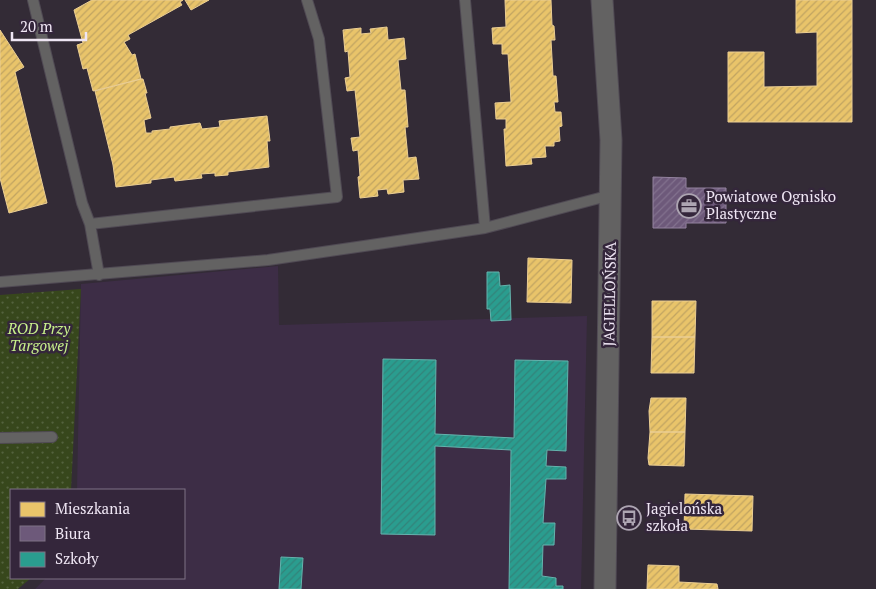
<svg xmlns="http://www.w3.org/2000/svg" width="876" height="589" viewBox="0 0 876 589" font-family="'PT Serif',serif">
  <defs>
    <pattern id="garden-dots" width="8" height="8" patternUnits="userSpaceOnUse" patternTransform="scale(1.25)"><rect width="8" height="8" fill="#37471c"/><path d="M2 2h.1M6 6h.1" fill="none" stroke="#54623e" stroke-width="1.8" stroke-linecap="round"/></pattern>
    <pattern id="homes-hatch" width="6" height="6" patternUnits="userSpaceOnUse" patternTransform="scale(1.25)"><rect width="6" height="6" fill="#e9c46a"/><path d="M-1 1l2-2M0 6l6-6M5 7l2-2" fill="none" stroke="#c1a462"/></pattern>
    <pattern id="offices-hatch" width="6" height="6" patternUnits="userSpaceOnUse" patternTransform="scale(1.25)"><rect width="6" height="6" fill="#6d597a"/><path d="M-1 1l2-2M0 6l6-6M5 7l2-2" fill="none" stroke="#82718e"/></pattern>
    <pattern id="schools-hatch" width="6" height="6" patternUnits="userSpaceOnUse" patternTransform="scale(1.25)"><rect width="6" height="6" fill="#2a9d8f"/><path d="M-1 1l2-2M0 6l6-6M5 7l2-2" fill="none" stroke="#33837a"/></pattern>
  </defs>
  <rect width="100%" height="100%" fill="#332b36"/>
  <path fill="#3d2d46" d="M278,266L279,325L587,316L581,589H35L46,578H184V490H77L81,284Z"/>
  <path fill="url(#garden-dots)" d="M81,289L71,490H11V578H31L18,589H0V295Z"/>
  <path fill="url(#homes-hatch)" stroke="#ebce93" d="M92,0H183L180,2L182,5L128,35L130,39L124,42L132,55L135,54L141,79L93,91L87,68L83,69L77,45L83,43L74,10Z
    M185,0H209L191,10Z
    M505,0H551L552,25L554,26L555,40H551L553,76H556L558,102H554L555,112H561L562,126L559,127L560,141L554,142V146H545L546,157L531,158L532,164L506,166L504,129H506V119H496L495,103L511,102L508,54H502V44H493L492,28L506,27Z
    M796,0H852V122H728V52H764V87L817,86V32L796,33Z
    M387,27L388,40L404,38L406,59L398,60L401,90H405L408,127H405L408,158L416,157L419,179L403,180L404,192L388,194L387,189L377,190L378,196L360,198L358,177L360,176L358,150L353,151L351,138L360,137L355,90L347,91L345,78L350,77L348,51L345,52L343,30L361,28V34L371,33L370,29Z
    M0,30L24,67L15,72L47,203L9,213L0,178Z
    M141,79H143L147,93H145L151,118L144,120L146,133H152V131L170,129V127L200,123L202,129L220,127L219,121L267,116L270,141H267L269,167L228,172V175L215,176V173L201,174L202,178L175,181L174,177L151,180V183L116,187L113,165L95,91Z
    M528,258L572,260L571,303L527,302Z
    M652,301H696L695,337H652Z
    M652,337H695L694,373H651Z
    M651,398H686L685,432H650L649,411Z
    M650,432H685L684,466L649,465L648,458Z
    M685,494L753,496L752,531L684,529Z
    M648,565L679,566V582L717,584L718,589H647Z"/>
  <path fill="url(#offices-hatch)" stroke="#94839f" d="M653,177L686,178V188H726V223H686V228H653Z"/>
  <path fill="url(#schools-hatch)" stroke="#65b3ad" d="M487,272H499L500,286L510,285L511,320L491,321L490,309H487Z
    M383,359L436,360L435,434L514,438L515,360L568,361L566,451L547,450L546,466L566,467V479H546L543,523H555L554,545H543L542,576L556,578V586H563V589H509L511,450L435,446V535L381,534Z
    M281,557L303,558L301,589H279Z"/>
  <g fill="none" stroke-linecap="round" stroke-linejoin="round">
    <g stroke="#504a54" stroke-width="12">
      <path id="lane" d="M33,0L82,203L90,224L337,197L319,39L307,0
        M465,0L485,228
        M90,224L99,275
        M0,282L268,260L371,245L485,228L611,195
        M0,438L52,437"/>
    </g>
    <g stroke="#504a54" stroke-width="23">
      <path id="street" d="M602,0L611,140L605,589"/>
    </g>
    <use href="#lane" stroke="#636262" stroke-width="10"/>
    <use href="#street" stroke="#636262" stroke-width="21"/>
  </g>
  <defs>
    <g id="office-ring" transform="scale(1.25)"><circle r="9.5" fill="#34263b" stroke="#ada5b2" stroke-width="1.5"/><path d="M-6-3h4V-5.5h4V-3h4V5H-6ZM-1-4.5V-3h2v-1.5ZM-6 0V1H6V0Z" fill="#ada5b2"/></g>
    <g id="bus-ring" transform="scale(1.25)"><circle r="9.5" fill="#34263b" stroke="#ada5b2" stroke-width="1.5"/><path d="M-5-6H5V4H4V6H2V4H-2V6H-4V4H-5ZM-3.5-4V0h7V-4ZM-3.5 1.2v1.5H-2V1.2ZM2 1.2v1.5H3.5V1.2Z" fill="#ada5b2"/></g>
  </defs>
  <g fill-rule="evenodd">
    <use href="#office-ring" x="689" y="206"/>
    <use href="#bus-ring" x="629" y="518"/>
  </g>
  <g text-anchor="middle" stroke-width="5" stroke-linejoin="round" paint-order="stroke">
    <g font-size="15" fill="#efe6f4" stroke="#34263b" text-anchor="start">
      <text x="706" y="202">Powiatowe Ognisko<tspan x="706" dy="17">Plastyczne</tspan></text>
      <text x="646" y="514">Jagielońska<tspan x="646" dy="17">szkoła</tspan></text>
    </g>
    <g font-size="15" fill="#efe6f4" stroke="#34263b">
      <text transform="translate(610 294) rotate(-89)" y="5">JAGIELLOŃSKA</text>
    </g>
    <g font-size="15" font-style="italic" fill="#c8f18b" stroke="#34263b">
      <text x="39" y="334">ROD Przy<tspan x="39" dy="17">Targowej</tspan></text>
    </g>
  </g>
  <rect x="10" y="489" width="175" height="90" fill="#34263b" stroke="#7f7385"/>
  <rect x="20" y="502" width="25" height="15" fill="#e9c46a" stroke="#7f7385"/>
  <text x="55" y="514" font-size="15" fill="#efe6f4">Mieszkania</text>
  <rect x="20" y="526" width="25" height="15" fill="#6d597a" stroke="#7f7385"/>
  <text x="55" y="539" font-size="15" fill="#efe6f4">Biura</text>
  <rect x="20" y="552" width="25" height="15" fill="#2a9d8f" stroke="#7f7385"/>
  <text x="55" y="564" font-size="15" fill="#efe6f4">Szkoły</text>
  <path d="M12 32v8h74v-8" fill="none" stroke="#efe6f4" stroke-width="2.5"/>
  <text x="20" y="32" font-size="15" fill="#efe6f4" stroke="#34263b" stroke-width="4" paint-order="stroke">20 m</text>
</svg>
